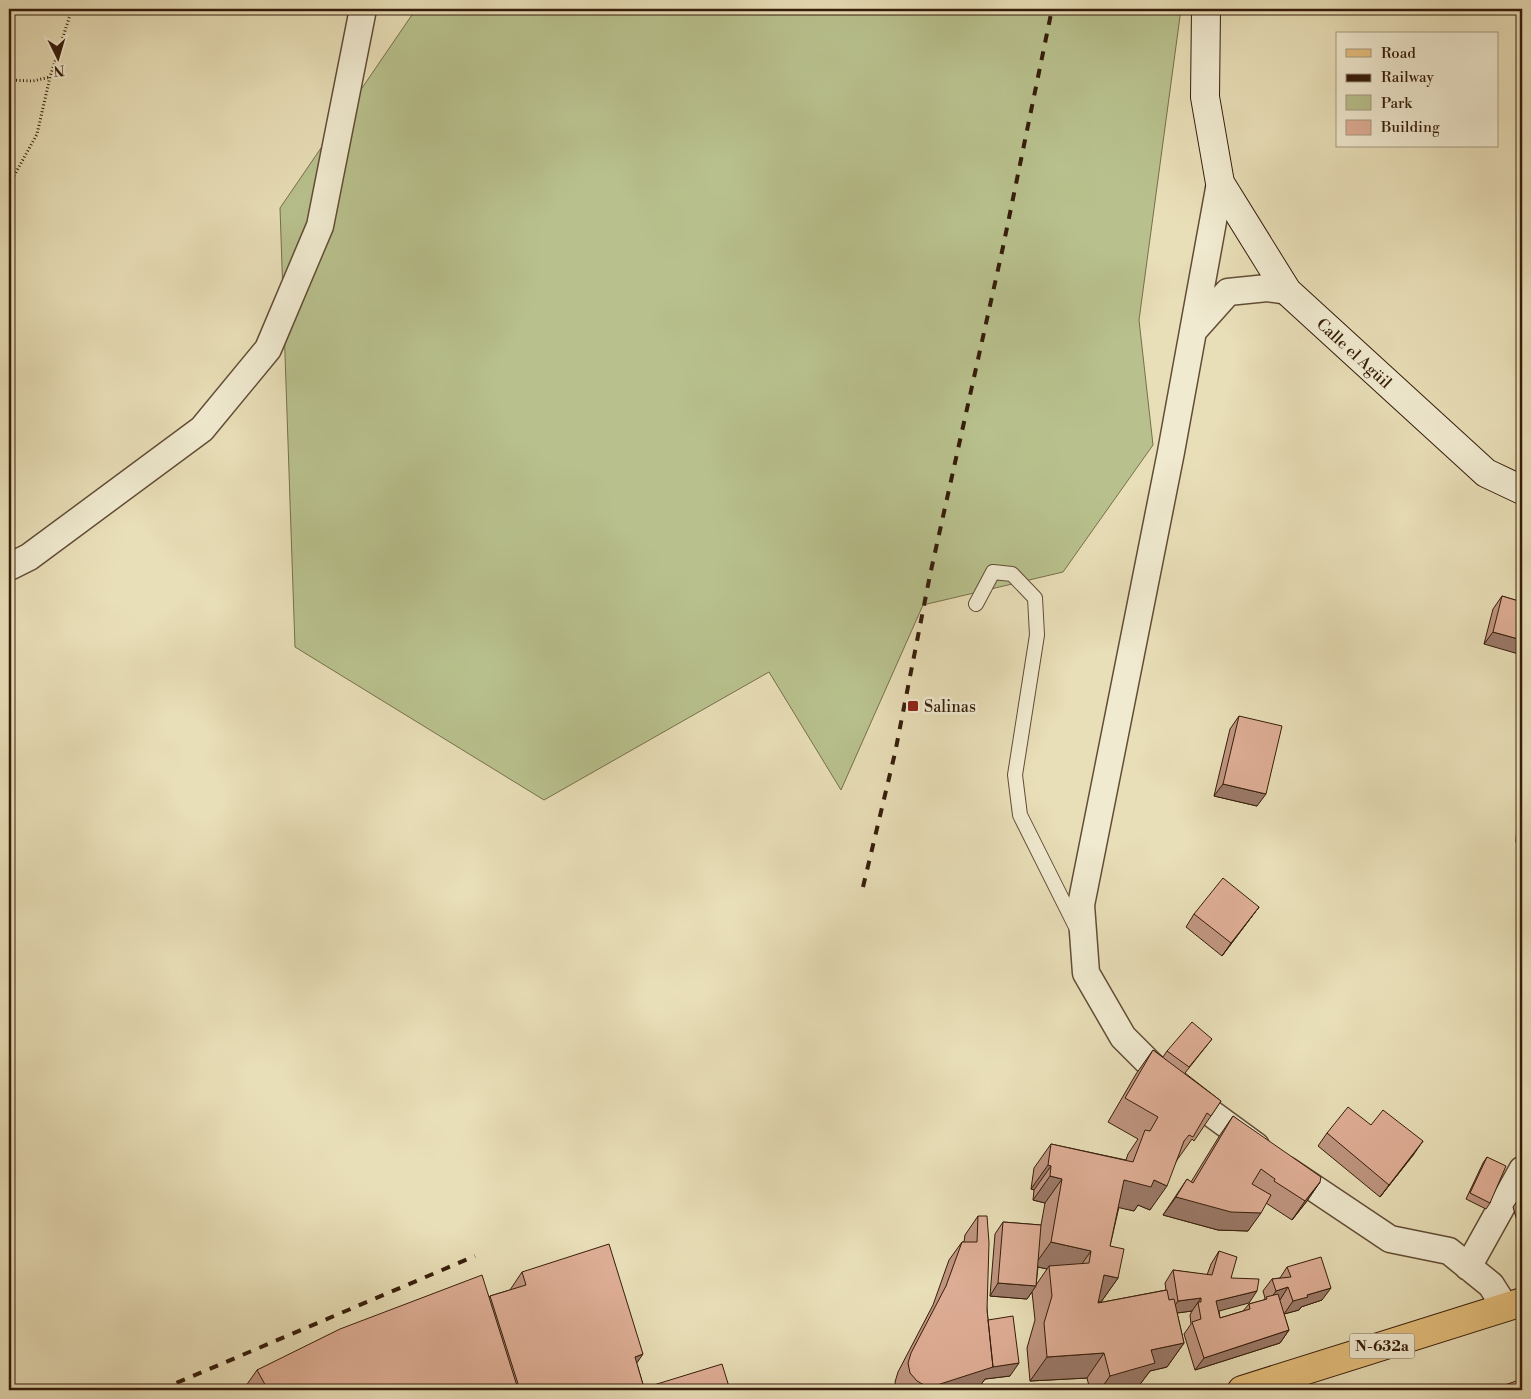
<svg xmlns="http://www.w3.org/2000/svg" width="1531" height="1399" viewBox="0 0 1531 1399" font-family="'Libre Bodoni',serif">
  <rect width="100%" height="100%" fill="#e8deb7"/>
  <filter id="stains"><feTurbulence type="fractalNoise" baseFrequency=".004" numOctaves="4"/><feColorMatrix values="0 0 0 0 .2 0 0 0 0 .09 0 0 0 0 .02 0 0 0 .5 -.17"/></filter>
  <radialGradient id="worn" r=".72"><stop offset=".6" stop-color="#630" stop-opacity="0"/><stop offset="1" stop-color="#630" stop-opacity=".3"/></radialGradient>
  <path fill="#b8c18d" stroke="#776f4c" d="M416,9H1181L1139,320L1153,445L1063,572L923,605L841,790L769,672L544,800L295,647L280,208Z"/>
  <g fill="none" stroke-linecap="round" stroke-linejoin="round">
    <g stroke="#624d35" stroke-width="16">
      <path id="lane" d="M976,604L993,572L1012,574L1035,598L1037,635L1015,775L1020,815L1077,929"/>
    </g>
    <g stroke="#624d35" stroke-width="29">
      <path id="street" d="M1220,183L1171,452L1081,905L1086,973L1123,1037L1167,1081L1256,1146
        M1194,330L1228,292L1267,288L1287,291
        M9,567L29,557L202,429L268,349L320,226L363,9
        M1287,1170L1390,1239L1449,1251L1491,1285L1505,1307
        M1468,1267L1522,1170"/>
    </g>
    <g stroke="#361d0a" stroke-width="30">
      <g id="secondary">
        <path id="s1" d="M1206,9L1205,97L1220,183L1287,291L1486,473L1522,490"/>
      </g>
    </g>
    <g stroke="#361d0a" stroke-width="30">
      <path id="primary" d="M1242,1390L1522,1302"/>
    </g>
    <path stroke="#361d0a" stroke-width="3" stroke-dasharray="1 2.5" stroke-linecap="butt" d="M9,80L33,81L50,77
      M9,185L37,134L50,77L72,9"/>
    <use href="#lane" stroke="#f0ead0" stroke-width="14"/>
    <use href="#street" stroke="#f0ead0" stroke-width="26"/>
    <use href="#secondary" stroke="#f0ead0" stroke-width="28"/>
    <use href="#primary" stroke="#e4bf7c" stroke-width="28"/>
    <path stroke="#361d0a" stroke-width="4" stroke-dasharray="9 9" stroke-linecap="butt" d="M863,887L895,753L930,575L1003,247L1052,9
      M160,1390L475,1256"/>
  </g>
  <path fill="#bf9580" stroke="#361d0a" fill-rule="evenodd" d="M1502,596L1522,602L1484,644L1493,609Z
    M1239,716L1257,806L1214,796L1230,729Z
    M1521,816L1522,842H1516L1517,823Z
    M1259,907L1222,956L1186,927L1194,914Z
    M1212,1039L1185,1073L1221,1101L1194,1141L1192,1139L1177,1160L1150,1210L1138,1205L1134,1211L1119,1207L1110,1246L1118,1278L1101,1302L1098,1301V1303L1166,1290L1165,1283L1173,1270L1207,1275L1211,1264L1219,1251V1311L1220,1318L1243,1311L1249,1304L1264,1300L1265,1298L1263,1291L1272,1279L1280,1278L1287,1267L1322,1300L1301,1307L1299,1310L1284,1314L1289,1330L1280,1343L1195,1370L1184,1334L1191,1324L1190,1315L1192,1311L1177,1313L1184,1343L1167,1367L1150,1371L1138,1387L1128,1390H1090L1087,1378L1030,1381L1027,1348L1035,1320L1032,1292L1027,1299L990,1296L995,1234L1003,1222L1041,1225L1045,1203L1033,1200L1034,1190L1031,1189L1034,1168L1051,1144L1126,1160L1128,1154L1138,1139L1108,1122L1136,1074L1153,1050L1163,1057L1167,1051ZM1038,1267L1047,1269L1036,1285Z
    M1233,1116L1320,1182L1307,1201L1292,1220L1266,1203L1248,1231L1218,1230L1163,1215L1187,1179L1191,1182L1220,1135Z
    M1371,1125L1414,1154L1380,1197L1318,1146L1327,1133Z
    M1487,1157L1490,1203L1486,1209L1466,1199L1483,1163Z
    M1522,1194V1238L1513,1207Z
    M978,1216L988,1320L1010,1376L985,1379L980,1386L967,1390H897L895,1382L898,1372L933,1305L949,1260L962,1242H964L965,1235Z
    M522,1272L637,1364L644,1388L730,1390H243L257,1370L489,1297L490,1296L510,1290Z"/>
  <path fill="#9b7968" stroke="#361d0a" d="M1493,632L1522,640V655L1484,644Z
    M1223,784L1266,794L1257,806L1214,796Z
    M1520,835L1522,836V842H1516Z
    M1259,907L1250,919L1222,956L1231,943Z
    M1423,1141L1414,1154L1380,1197L1389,1185Z
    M1048,1165L1051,1166L1034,1190L1031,1189Z
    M1050,1176L1062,1179L1045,1203L1033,1200Z
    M1124,1180H1154L1167,1186L1150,1210L1138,1205L1134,1211L1107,1205Z
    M1320,1182L1307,1201L1292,1220L1305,1201Z
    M1176,1197L1261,1213L1248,1231L1218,1230L1163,1215Z
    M1051,1242L1091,1251L1074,1275L1049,1266L1047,1269L1034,1266Z
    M1104,1275L1118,1278L1101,1302L1087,1299Z
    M998,1283L1036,1286L1027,1299L990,1296Z
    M1288,1287L1280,1300L1267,1304L1276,1291Z
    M1331,1288L1322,1300L1301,1307L1299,1310L1284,1314L1293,1301L1307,1295Z
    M1257,1291L1249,1303L1208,1314L1216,1301Z
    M1201,1298L1192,1311L1169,1314L1178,1301Z
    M1289,1330L1280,1343L1195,1370L1204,1358Z
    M1184,1343L1167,1367L1150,1371L1138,1387L1128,1390H1100L1110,1376L1151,1350Z
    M1104,1353L1087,1378L1030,1381L1047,1357Z
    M643,1354L626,1379L635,1357Z
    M1019,1363L1010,1376L985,1379L980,1386L967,1390H923L926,1386L989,1367Z"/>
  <path fill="#dead95" stroke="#361d0a" d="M1502,596L1522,602V640L1493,632Z
    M1239,716L1282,726L1266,794L1223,784Z
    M1521,816L1522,817V836L1520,835Z
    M1223,878L1259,907L1231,943L1194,914Z
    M1192,1022L1212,1039L1189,1067L1167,1051Z
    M1153,1050L1221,1101L1211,1116L1207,1113L1193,1137L1189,1135L1184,1141L1167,1186L1154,1180L1151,1187L1124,1180L1110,1246L1124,1249L1118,1278L1104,1275L1098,1303L1167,1290L1169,1300L1174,1299L1184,1343L1151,1350L1155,1363L1110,1376L1104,1353L1047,1357L1044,1323L1052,1296L1049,1266L1089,1263L1091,1251L1051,1242L1062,1179L1050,1176L1051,1166L1048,1165L1051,1144L1133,1162L1145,1130L1150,1131L1158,1117L1125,1098Z
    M1348,1107L1371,1125L1383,1110L1423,1141L1389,1185L1327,1133Z
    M1233,1116L1321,1177L1320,1182L1305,1201L1274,1181L1275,1179L1261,1169L1252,1184L1271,1195L1261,1213L1231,1212L1176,1197L1187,1179L1193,1183Z
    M1487,1157L1506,1166L1490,1203L1470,1193Z
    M978,1216H987L989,1243L987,1310L993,1367L934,1386H926L917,1381L910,1373L908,1363L911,1353L946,1286L962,1242H977Z
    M1003,1222L1041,1225L1036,1286L998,1283Z
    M609,1244L643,1354L635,1357L644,1388L722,1364L730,1390H520L490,1296L526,1285L522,1272Z
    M1219,1251L1237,1257L1231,1278L1259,1279L1257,1291L1216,1301L1220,1318L1250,1309L1249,1304L1267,1299L1266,1297L1278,1294L1289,1330L1204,1358L1192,1322L1201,1319L1198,1302H1201V1298L1178,1301L1173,1270L1212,1275Z
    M1321,1257L1331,1288L1307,1295L1308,1297L1293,1301L1288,1287L1276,1291L1272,1279L1291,1277L1287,1267Z
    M482,1275L518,1389L515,1390H268L257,1370L340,1329Z
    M1013,1316L1019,1363L993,1367L988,1320Z
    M1522,1379V1390H1500L1499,1387Z"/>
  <rect fill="#8f2418" stroke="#f0ead0" stroke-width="2" x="907" y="700" width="12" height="12" rx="2.5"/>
  <g text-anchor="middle" stroke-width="5" stroke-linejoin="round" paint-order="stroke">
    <rect fill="#f0ead0" stroke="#6e5a45" stroke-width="1" x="1349.5" y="1333.5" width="65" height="25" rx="4"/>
    <g font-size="15" font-weight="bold" fill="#361d0a">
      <text x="1382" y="1351">N-632a</text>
    </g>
    <g font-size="16" fill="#361d0a" stroke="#f0ead0">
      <text dy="6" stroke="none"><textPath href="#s1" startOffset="394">Calle el Agüil</textPath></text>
    </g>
    <g font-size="16" fill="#361d0a" stroke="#f0ead0" text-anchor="start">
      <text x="924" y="712">Salinas</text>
    </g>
  </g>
  <rect width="1531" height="1399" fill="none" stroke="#e8deb7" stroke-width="30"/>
  <rect x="10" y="10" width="1511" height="1379" fill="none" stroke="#361d0a" stroke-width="2.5"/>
  <rect x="15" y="15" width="1501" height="1369" fill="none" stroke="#361d0a"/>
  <rect x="1336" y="32" width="162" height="115" fill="#f0ead0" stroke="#a69881"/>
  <rect x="1346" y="49" width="25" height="8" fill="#e4bf7c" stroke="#a69881"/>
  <text x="1381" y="58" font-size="15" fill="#361d0a">Road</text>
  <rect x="1346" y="74" width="25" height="8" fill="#361d0a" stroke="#a69881"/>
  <text x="1381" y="82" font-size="15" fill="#361d0a">Railway</text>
  <rect x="1346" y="95" width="25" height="15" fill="#b8c18d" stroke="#a69881"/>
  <text x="1381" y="108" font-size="15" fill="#361d0a">Park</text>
  <rect x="1346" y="120" width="25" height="15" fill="#dead95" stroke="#a69881"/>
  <text x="1381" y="132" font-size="15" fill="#361d0a">Building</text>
  <g transform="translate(58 58) rotate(175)" stroke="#f0ead0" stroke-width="4" paint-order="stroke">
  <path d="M0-4L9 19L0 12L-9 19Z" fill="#361d0a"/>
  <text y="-8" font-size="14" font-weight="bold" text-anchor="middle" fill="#361d0a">N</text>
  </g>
  <rect width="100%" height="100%" filter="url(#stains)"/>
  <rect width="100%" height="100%" fill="url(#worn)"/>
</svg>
